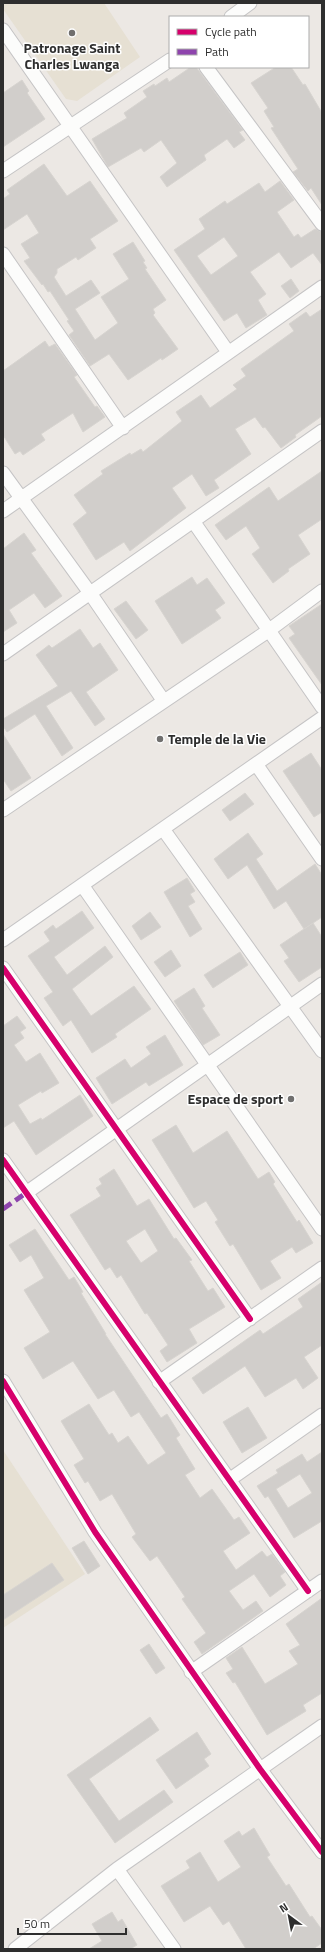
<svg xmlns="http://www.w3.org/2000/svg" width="325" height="1952" viewBox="0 0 325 1952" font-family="'Titillium Web',sans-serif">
  <rect width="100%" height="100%" fill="#ece8e4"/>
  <path fill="#e6e0d3" d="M3,3H104L140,57L77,101L66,99L3,9Z
    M3,1450L85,1574L3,1628Z"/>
  <path fill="#d1cecb" stroke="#d7d4d0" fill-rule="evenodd" d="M191,67H196L242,129L243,130L239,132L245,140L234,148L227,139L204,155L206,160L167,187L160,177L177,163L161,140L144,152L141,148L108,167L92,139L127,118L124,113L147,97L143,91L154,84L155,86L167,78L169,82Z
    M276,67H291L303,85L305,84L322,113V205L311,188L308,191L293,172L298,169L271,128L274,127L264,111L268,108L251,83Z
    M22,80L29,91L27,93L45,119L3,147V93Z
    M44,164L67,196L90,181L118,221L90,239L96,248L78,260L76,257L57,269V273L54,277L66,296L91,280L100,293L75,309L95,340L118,323L101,297L129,279L113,254L133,242L145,261L143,262L147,268L145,269L166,300L153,309L155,313L153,315L178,349L162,360L161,358L128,380L109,354L90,366L69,335L74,331L67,321L69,320L50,291L48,292L43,284L42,285L24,261L30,258L21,244L39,233L27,214L3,230V199L10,194L7,190Z
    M280,181L294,200L277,212L294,237L298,234L301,238L315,229L322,232V265L313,253L291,268L279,252L250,272L266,294L258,300L267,315L246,328L237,313L224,321L174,250L205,229L199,219L225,201L227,204L259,183L265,192ZM224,237L238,256L211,275L197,256Z
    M291,279L299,291L290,298L281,286Z
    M322,309V416L295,435L296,437L281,448L265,427L263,428L255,417L235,429L251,454L214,480L219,488L206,496L192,474L172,488L186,508L130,551L124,542L96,560L73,524L87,513L74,495L103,474L101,471L130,453L131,455L141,449L143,452L182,421L176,412L201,395L210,408L237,389L233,385L246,376L241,369L294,331L289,324L306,312L310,317Z
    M45,341L49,347L55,344L77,375L74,377L95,407L97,406L105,417L83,432L73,413L41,434L45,440L23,455L20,451L15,454L3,435V371Z
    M322,471V519L298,535L310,554L288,569L289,571L273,583L252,554L260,548L246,526L226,540L215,525L269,487L278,501Z
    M24,533L36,550L31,553L62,596L45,608L34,593L9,610L17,623L3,632V549Z
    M192,577L197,585L207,578L225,603L215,610L221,618L182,644L155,601Z
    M126,601L148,630L136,639L114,609Z
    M322,604V685L289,638L295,634L289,626Z
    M80,629L93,648L100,643L118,670L86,692L105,719L95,726L71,691L46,706L73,748L62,756L35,714L7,732L3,726V719L58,686L36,655L49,645L52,648Z
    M3,734L31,778L11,791L3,779Z
    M311,753L322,770V812L314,817L283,771Z
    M245,793L254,804L230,821L222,810Z
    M248,833L263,854L256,859L277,891L315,864L322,875V917L304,929L286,901L274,909L247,865L228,879L214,859Z
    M187,878L195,891L190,894L195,902L188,906L202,929L190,937L164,892Z
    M82,911L94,928L54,957L67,975L105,946L113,957L72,989L91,1016L134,986L151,1009L115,1034L117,1037L92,1053L71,1020L63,1026L44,998L53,992L28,956L50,941L44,932L53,925L56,929Z
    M150,912L161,927L141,940L132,926Z
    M313,923L322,937V967L299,982L284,961L289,958L280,945Z
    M171,950L181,966L165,977L154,962Z
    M240,952L248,965L213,988L204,975Z
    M194,988L205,1006L202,1008L220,1035L203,1045L174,1001Z
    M17,1016L26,1028L20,1032L24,1038L14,1045L26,1062L40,1053L59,1083L42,1093L41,1091L18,1105L30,1124L41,1118L42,1120L80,1095L93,1116L36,1155L14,1121L3,1128V1026Z
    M165,1035L183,1065L149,1086L146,1082L112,1104L96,1078L125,1059L131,1068L151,1054L146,1047Z
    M176,1125L193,1153L227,1131L258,1179L269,1172L275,1182L273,1184L297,1222L299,1220L313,1243L296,1253L292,1247L270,1261L281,1278L261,1290L233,1244L230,1246L215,1222L218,1220L206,1201L194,1208L152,1140Z
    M114,1169L137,1206L149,1199L174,1239L176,1238L192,1260L189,1261L208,1291L213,1288L225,1307L189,1329L197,1343L167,1362L160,1351L168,1345L147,1313L145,1314L121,1275L117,1278L110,1267L105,1270L70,1215L101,1196L96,1188L102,1184L99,1179ZM145,1229L158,1251L141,1263L126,1241Z
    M35,1229L69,1280L74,1277L83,1292L81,1293L106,1334H105L161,1418L167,1414L180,1435L176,1438L195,1469L185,1475L200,1498L212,1489L234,1520L239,1517L250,1533L223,1551L236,1570L262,1551L267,1557L272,1554L285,1572L280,1576L286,1585L270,1597L254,1574L229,1591L243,1610L256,1601L263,1611L202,1654L194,1642L206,1633L182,1599L185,1597L157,1556L150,1561L132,1537L136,1534L112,1494L100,1501L88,1481L85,1483L74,1465L84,1459L61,1421L89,1404L109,1435L112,1433L118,1443L128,1436L148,1465L166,1453L139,1412L131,1417L114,1390L98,1399L73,1361L43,1379L24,1348L50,1332L24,1290L44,1278L31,1255L20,1262L9,1245Z
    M322,1282V1345L304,1357L318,1378L303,1389L296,1378L265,1397L245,1366L203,1394L192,1378L260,1330L263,1334L303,1307L298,1299Z
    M248,1407L267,1438L242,1453L223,1422Z
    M322,1452V1521L294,1538L268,1496L265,1498L257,1486L278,1473L276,1470L302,1454L307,1462ZM300,1474L312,1493L288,1508L276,1489Z
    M84,1541L100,1566L88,1574L72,1548Z
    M52,1563L64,1580L3,1620V1595Z
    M322,1598V1693L303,1705L306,1711L267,1735L235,1682L233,1683L226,1673L233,1669L226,1658L242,1647L265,1684L298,1664L289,1651L300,1645L286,1624Z
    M149,1644L165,1668L156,1674L140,1650Z
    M150,1717L159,1730L89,1779L119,1821L164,1790L173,1802L115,1843L67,1775Z
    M197,1732L211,1754L204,1759L209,1766L176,1789L156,1760Z
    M254,1828L270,1855L267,1857L286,1886L289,1884L310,1917L312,1916L322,1930V1943L313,1949H246L229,1921L223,1925L210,1906L184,1922L161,1886L190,1868L186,1861L200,1852L218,1882L241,1867L224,1841L239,1831L242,1836Z
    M112,1912L118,1922L122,1919L137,1945L130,1949H89L102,1941L92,1924Z"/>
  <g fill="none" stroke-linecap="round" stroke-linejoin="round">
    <g stroke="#c5c4c5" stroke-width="15">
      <path id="minor" d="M231,17L250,3
        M3,30L228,352
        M206,67L322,224
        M3,171L170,60
        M3,254L123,428
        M3,473L90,593L163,700
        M3,511L322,287
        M193,521L322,707
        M3,654L322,431
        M256,764L322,859
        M3,810L268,631L322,591
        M163,829L322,1051
        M82,885L322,1229
        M3,940L322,718
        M3,968L250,1319
        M3,1160L308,1591
        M26,1193L322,984
        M3,1381L95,1532L260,1769L322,1852
        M159,1382L322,1268
        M229,1480L322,1415
        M191,1672L322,1581
        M117,1869L174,1949
        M15,1949L117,1869L322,1726"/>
    </g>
    <use href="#minor" stroke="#fcfcfb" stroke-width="13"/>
    <path stroke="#8e44ad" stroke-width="5" stroke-dasharray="10 5" stroke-linecap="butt" d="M3,1209L26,1193"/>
    <g stroke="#fff" stroke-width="8">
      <path id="cycleway" d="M3,968L250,1319
        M3,1160L308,1591
        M3,1381L95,1532L260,1769L322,1852"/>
    </g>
    <use href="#cycleway" stroke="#d6006c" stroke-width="6"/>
  </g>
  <g fill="#706f6e" stroke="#fff" stroke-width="1.5">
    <circle cx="72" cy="33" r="4"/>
    <circle cx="160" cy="739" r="4"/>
    <circle cx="291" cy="1099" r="4"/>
  </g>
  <g text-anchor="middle" stroke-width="3" stroke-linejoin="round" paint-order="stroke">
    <g font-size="14" font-weight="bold" fill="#2e2e2e" stroke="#fff">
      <text x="72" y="53">Patronage Saint<tspan x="72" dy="16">Charles Lwanga</tspan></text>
      <text x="168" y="744" text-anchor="start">Temple de la Vie</text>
      <text x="283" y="1104" text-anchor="end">Espace de sport</text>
    </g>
  </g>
  <rect width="325" height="1952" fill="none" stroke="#2e2e2e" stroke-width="8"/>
  <rect x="169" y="16" width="140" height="52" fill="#ffffff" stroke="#ababab"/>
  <rect x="177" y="29" width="20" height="6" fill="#d6006c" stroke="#ababab"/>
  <text x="205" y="36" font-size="12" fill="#2e2e2e">Cycle path</text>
  <rect x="177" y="49" width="20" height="6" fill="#8e44ad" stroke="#ababab"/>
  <text x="205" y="56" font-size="12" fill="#2e2e2e">Path</text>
  <g transform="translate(289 1916) rotate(328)" stroke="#ffffff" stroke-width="3" paint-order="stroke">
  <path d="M0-3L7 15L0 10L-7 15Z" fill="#2e2e2e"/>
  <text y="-6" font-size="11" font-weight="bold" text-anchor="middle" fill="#2e2e2e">N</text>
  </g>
  <path d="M18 1928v6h108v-6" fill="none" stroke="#2e2e2e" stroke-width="2"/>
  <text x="24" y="1928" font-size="12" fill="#2e2e2e" stroke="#ffffff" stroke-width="3" paint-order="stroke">50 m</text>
</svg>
